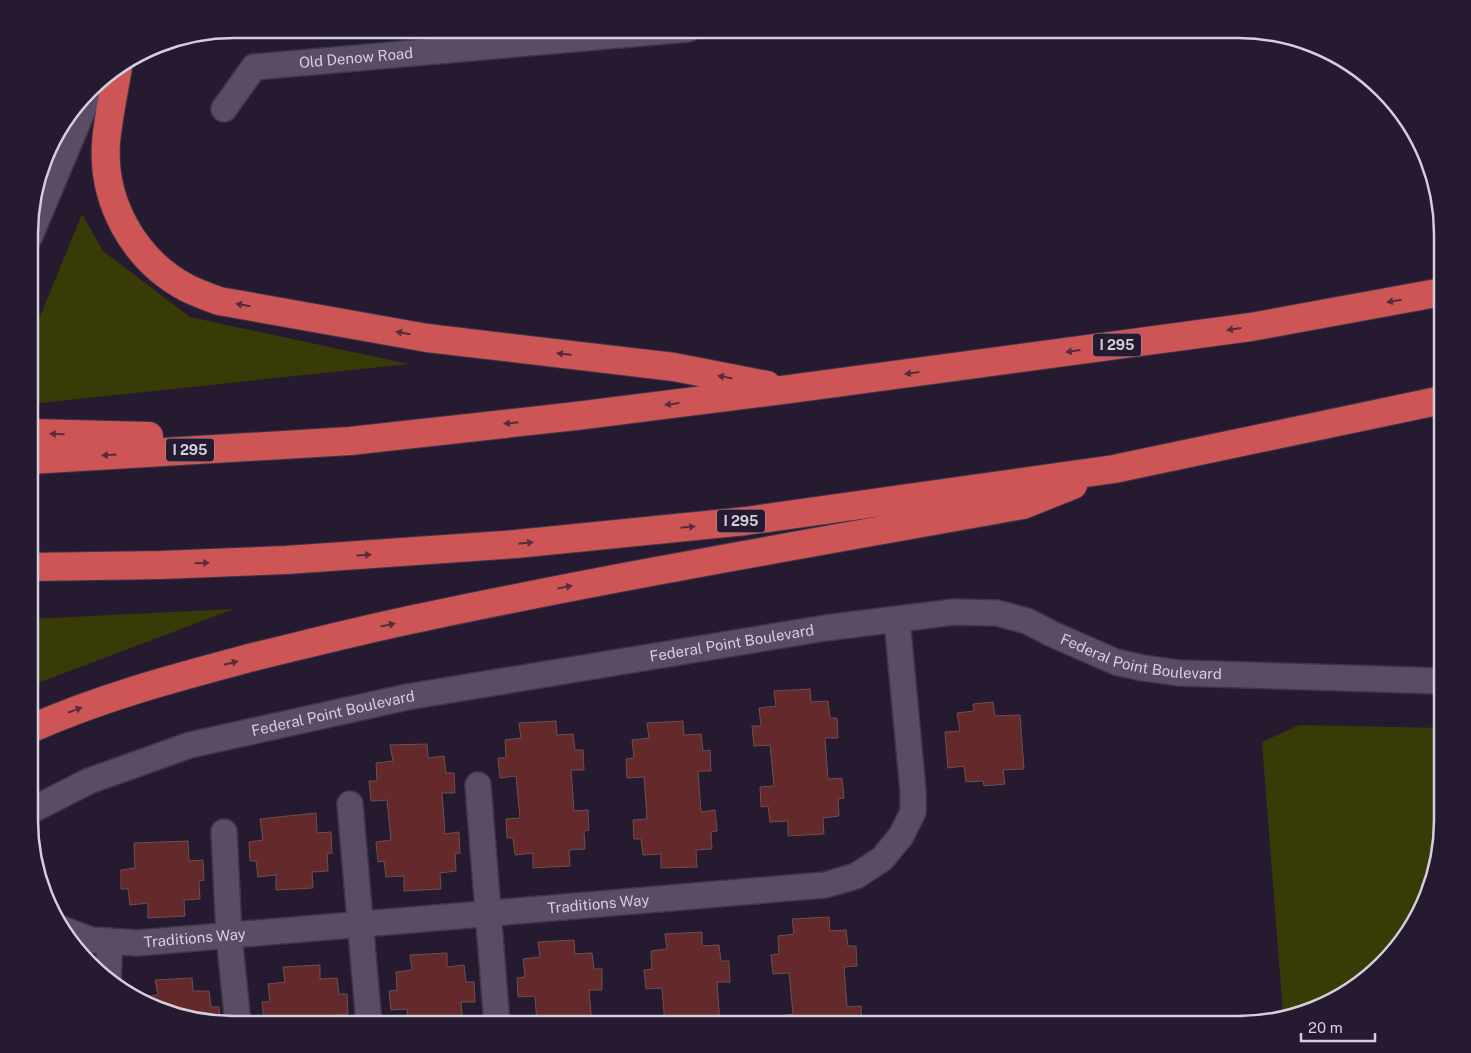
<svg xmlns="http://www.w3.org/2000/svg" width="1471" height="1053" viewBox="0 0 1471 1053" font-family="'Public Sans',sans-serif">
  <rect width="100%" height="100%" fill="#251a30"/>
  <path fill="#393b06" d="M82,214L103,251L190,317L409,364L30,404V341Z
    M234,609L30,686V619Z
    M1299,725L1442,728V833L1427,898L1400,945L1329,1003L1283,1014L1262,742Z"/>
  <path fill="#63292b" stroke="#6f4f4e" d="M810,689L811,702L828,701L830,718H837L838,738H825L828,779L842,778L844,798L838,799L839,816L823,818L824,834L788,836V821L770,822L768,806L761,807L760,787L774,786L770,745L754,746L752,726H761L759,708L776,706L774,691Z
    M993,702L995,716L1020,715L1024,769L1003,770L1005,784L984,786L983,781L966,782L964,766L948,768L945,732L960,731L957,713L974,711L973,704Z
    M556,721L557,735L573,734L575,750H583L584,770H571L574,811L588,810L589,830L584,831L585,849L569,850L570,866L533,868V853L515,855L513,838H507L506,819L520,818L516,776L500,778L498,758H506L505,740L521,738L519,723Z
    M683,721L684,735L701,734L703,751L710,750L711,771H698L701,812L715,810L717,831L711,832L712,849L696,850L697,867L661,868V854L643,855L641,839H634L633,820L647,819L644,777L627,778L626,759L634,758L632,740L649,738L647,723Z
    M427,744L428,758L444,756L446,773H454L455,793H442L445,834L459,832L460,853L455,854L456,871L440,873L441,889L404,891V876L386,877L384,861L378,862L376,842L391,840L387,800L371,801L369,781H377L376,763L393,761L390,745Z
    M316,813L317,833L331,832L332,853L327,854L328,871L312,872L313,888L276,890V875L258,877L256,861H250L249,842L263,840L260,819Z
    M188,841L189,861L203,860L204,880L199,881L200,899L184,900L185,916L148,918V903L130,905L128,889H121V870L135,868L134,843Z
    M829,917L830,931L846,930L848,946H856L857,966L844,967L847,1007L861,1006L862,1024H779V1016L793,1014L789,973L773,974L771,955L779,954L778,936L794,934L792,919Z
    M702,932V946L719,945L721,961H729L730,982H717L720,1023L734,1021V1024H665L662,988L646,989L644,970L652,969L651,951L667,949L665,934Z
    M574,940L575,954L592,953L594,969H602V990H589L592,1024H537L535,996L518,997L517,978L525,977L523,959L540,957L538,942Z
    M447,953V967L464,965L466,982H474L475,1002H461L463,1024H408L407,1009L391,1010L389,991L397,990L396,972L412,970L410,955Z
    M320,965V979L337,978L339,994H347L348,1014L335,1015V1024H280V1020L264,1022L262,1002H270L268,984L285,982L283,967Z
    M192,978L193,991H209L211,1007H219L220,1024L155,1009L141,1001V997L158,995L155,980Z"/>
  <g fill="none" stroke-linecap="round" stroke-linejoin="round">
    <g stroke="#3e3547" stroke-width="28">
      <g id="minor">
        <path id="s1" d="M224,109L254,67L688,29"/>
        <path d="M30,236L93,86"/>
        <path d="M478,785L497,1024"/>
        <path d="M350,804L369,1024"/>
        <path id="s2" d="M30,811L89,781L190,745L407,697L825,628L954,612L997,613L1027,621L1052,634L1116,662L1143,668L1179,673L1442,681"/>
        <path d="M224,832L229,935L238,1024"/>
        <path id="s3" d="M62,929L91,940L138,943L825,885L856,876L882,859L901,836L913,812V791L897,620"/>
        <path d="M108,981L110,941"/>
      </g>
    </g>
    <g stroke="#3e3547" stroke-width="30">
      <path id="highway" d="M118,67C114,92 108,118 106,143C102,202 134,260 187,288C197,293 208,297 219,301L427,338L674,367L767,385
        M30,433L149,436
        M30,460L350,441L576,416L790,389L1251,327L1442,292
        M30,567L160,565L286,560L516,544L746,521L1114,469L1442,400
        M30,729C102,697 174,678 249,658C307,644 365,629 424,617C623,575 823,541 1023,505L1073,485"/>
    </g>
    <use href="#minor" stroke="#594d66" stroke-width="25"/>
    <use href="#highway" stroke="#cd5555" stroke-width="28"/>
  </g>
  <defs><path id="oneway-solid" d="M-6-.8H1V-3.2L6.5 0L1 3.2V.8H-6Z" transform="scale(1.25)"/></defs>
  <g fill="#572c3b">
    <use href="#oneway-solid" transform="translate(1394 301) rotate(170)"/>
    <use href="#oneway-solid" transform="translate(243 305) rotate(-170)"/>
    <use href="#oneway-solid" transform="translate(1234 329) rotate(172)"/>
    <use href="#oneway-solid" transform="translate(403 333) rotate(-170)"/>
    <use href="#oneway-solid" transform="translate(1073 351) rotate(172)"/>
    <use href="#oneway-solid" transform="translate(564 354) rotate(-173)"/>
    <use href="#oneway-solid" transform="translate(912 373) rotate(172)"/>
    <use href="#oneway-solid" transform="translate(725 377) rotate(-169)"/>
    <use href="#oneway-solid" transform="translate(672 404) rotate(173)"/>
    <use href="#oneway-solid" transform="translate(511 423) rotate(174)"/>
    <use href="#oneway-solid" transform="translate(57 434) rotate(-179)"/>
    <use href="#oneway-solid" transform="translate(109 455) rotate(177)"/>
    <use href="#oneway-solid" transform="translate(688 527) rotate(-6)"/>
    <use href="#oneway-solid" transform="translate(526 543) rotate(-6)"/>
    <use href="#oneway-solid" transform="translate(364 555) rotate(-4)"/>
    <use href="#oneway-solid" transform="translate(202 563) rotate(-2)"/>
    <use href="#oneway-solid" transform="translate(565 587) rotate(-11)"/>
    <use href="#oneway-solid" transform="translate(388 625) rotate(-12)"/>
    <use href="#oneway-solid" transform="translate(231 663) rotate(-14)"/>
    <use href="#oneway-solid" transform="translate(75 710) rotate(-20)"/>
  </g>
  <g text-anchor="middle" stroke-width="4.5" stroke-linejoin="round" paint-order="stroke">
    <g fill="#251a30" stroke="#a098a9" stroke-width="1">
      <rect x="1093" y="333.5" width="48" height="23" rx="4"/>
      <rect x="166" y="438.5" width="48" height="23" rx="4"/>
      <rect x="717" y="509.5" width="48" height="23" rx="4"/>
    </g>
    <g font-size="14" font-weight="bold" fill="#d5cedd">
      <text x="1117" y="350">I 295</text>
      <text x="190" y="455">I 295</text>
      <text x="741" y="526">I 295</text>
    </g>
    <g font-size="15" fill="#d5cedd" stroke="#251a30">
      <text dy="5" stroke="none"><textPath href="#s1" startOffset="154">Old Denow Road</textPath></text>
      <text dy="5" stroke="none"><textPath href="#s2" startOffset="725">Federal Point Boulevard</textPath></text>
      <text dy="5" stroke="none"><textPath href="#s2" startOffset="1145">Federal Point Boulevard</textPath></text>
      <text dy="5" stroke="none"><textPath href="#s2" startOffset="320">Federal Point Boulevard</textPath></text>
      <text dy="5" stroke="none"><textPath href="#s3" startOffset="540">Traditions Way</textPath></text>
      <text dy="5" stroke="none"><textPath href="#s3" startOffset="135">Traditions Way</textPath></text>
    </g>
  </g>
  <path d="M0 0H1471V1053H0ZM234 38H1238A196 196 0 0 1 1434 234V820A196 196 0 0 1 1238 1016H234A196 196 0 0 1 38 820V234A196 196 0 0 1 234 38Z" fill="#251a30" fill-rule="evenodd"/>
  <path fill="none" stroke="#d5cedd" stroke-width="2.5" d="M234 38H1238A196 196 0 0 1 1434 234V820A196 196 0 0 1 1238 1016H234A196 196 0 0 1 38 820V234A196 196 0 0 1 234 38Z"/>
  <path d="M1301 1033v8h74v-8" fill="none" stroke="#d5cedd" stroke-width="2.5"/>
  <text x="1308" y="1033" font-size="15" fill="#d5cedd" stroke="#251a30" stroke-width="4" paint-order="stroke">20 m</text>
</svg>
